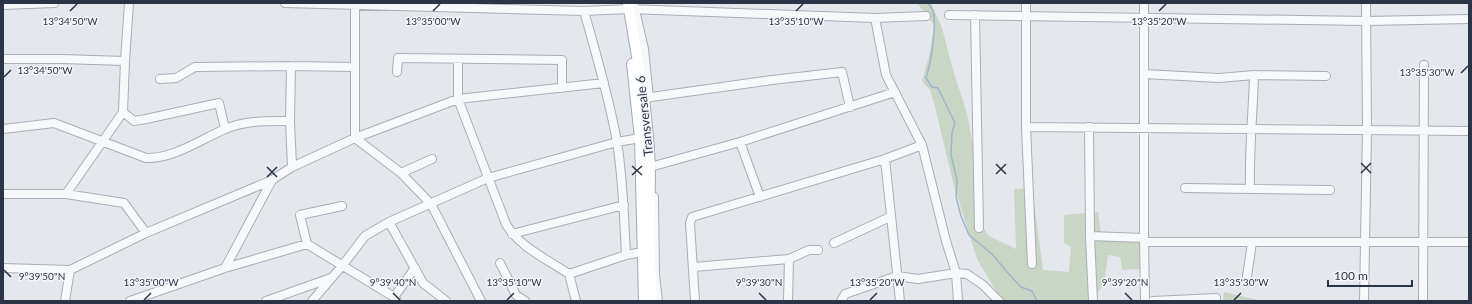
<svg xmlns="http://www.w3.org/2000/svg" width="1472" height="304" viewBox="0 0 1472 304" font-family="Lato,sans-serif">
  <rect width="100%" height="100%" fill="#e4e7ec"/>
  <path fill="#c9d6c5" d="M917,3H931L942,28L953,70L967,113L976,161L982,226L989,236L1016,249L1014,189L1032,188L1043,270L1069,272L1071,247L1064,243V215L1098,212L1101,234H1141L1140,269L1122,270L1120,257L1108,255L1104,285L1089,301H1002L977,259L954,186L935,107L930,90L922,81L930,52L934,25Z
    M1224,292L1263,301H1223Z"/>
  <g fill="none" stroke-linecap="round" stroke-linejoin="round">
    <path stroke="#9fb4cc" stroke-width="1.5" d="M928,3C929,5 932,8 933,11C937,26 931,63 926,78L932,87L938,88L955,123L952,133L951,155L957,180L956,197L961,216L969,235L992,254L1008,273L1021,287L1032,291L1037,301"/>
    <g stroke="#a9aeb7" stroke-width="10">
      <path id="minor" d="M285,3L584,11L629,9L875,18L926,16
        M355,3V138L401,173L431,204L481,301
        M1026,3V127L1032,264
        M1144,3V238L1145,301
        M3,5L54,3
        M634,6L644,49L649,98
        M584,11C596,54 609,97 617,142C623,179 624,217 626,255
        M949,15L1366,21L1469,19
        M975,15L979,228
        M875,18L886,75L922,145L946,241L956,273L958,301
        M3,59H62L125,61
        M458,59V99L506,224C519,247 547,259 569,274L576,301
        M291,66L290,121L292,167
        M397,72L398,58L562,60V88
        M1144,74L1219,78L1254,75L1326,76
        M160,79L176,78L195,67L291,66L355,67
        M644,98L772,80L842,72L850,107
        M123,112L134,121L146,119L219,103L225,129
        M1026,127L1469,131
        M1089,127L1090,236L1093,301
        M3,129L54,123L146,158C173,159 200,140 223,130C245,120 267,121 290,121
        M740,142L760,197
        M885,159L900,301
        M650,167L740,142L895,92
        M401,173L432,159
        M1185,188L1330,190
        M1250,188C1249,150 1253,113 1254,75
        M3,194H66L124,203L146,233
        M66,194L123,112L125,61L129,3
        M654,197L655,275L658,301
        M389,222L423,283L446,301
        M512,234L624,205
        M1090,236L1144,238
        M1144,242H1469
        M834,243L890,217
        M307,244L300,215L342,206
        M789,259L809,250H818
        M500,263L516,295L525,301
        M694,267L789,259L788,301
        M3,268L70,270L146,233L272,180L292,167L355,138L458,99L604,83
        M225,268L307,244L394,297L397,301
        M569,274L626,255L643,252
        M1247,276L1252,243
        M394,297L415,268
        M65,301L70,270
        M130,301L225,268L272,180
        M266,301L331,278
        M312,301L342,266L365,236L389,222L488,178L617,142L640,138
        M695,301L690,223L692,217L885,159L922,145
        M841,301L845,294L897,276L918,279L956,273L967,274L983,285L999,301
        M1153,301L1216,298
        M1364,301L1367,130L1366,3
        M1423,301L1424,65"/>
    </g>
    <g stroke="#a3abb8" stroke-width="12">
      <path id="major" d="M628,3L644,98L648,137L650,167L649,245L652,301
        M632,64L640,138L644,301"/>
    </g>
    <use href="#minor" stroke="#f7f8fa" stroke-width="8"/>
    <use href="#major" stroke="#fff" stroke-width="10"/>
  </g>
  <path fill="none" stroke="#2b3445" stroke-width="1.5" d="M70,11L77,4M433,11L440,4M796,11L803,4M1159,11L1166,4M1461,73L1468,66M4,77L11,70M1361,163L1371,173M996,164L1006,174M632,166L642,175M267,167L277,177M1361,173L1371,163M996,174L1006,164M632,175L642,166M267,177L277,167M4,270L11,277M393,293L400,300M759,293L766,300M1125,293L1132,300M144,300L151,293M507,300L514,293M870,300L877,293M1234,300L1241,293"/>
  <g text-anchor="middle" stroke-width="3" stroke-linejoin="round" paint-order="stroke">
    <g font-size="13" fill="#2b3445" stroke="#f4f6f9">
      <text transform="translate(644 116) rotate(-96)" y="5">Transversale 6</text>
    </g>
  </g>
  <g font-size="10" text-anchor="middle" fill="#2b3445" stroke="#f4f6f9" stroke-width="3" stroke-linejoin="round" paint-order="stroke">
    <text x="70" y="25">13°34'50"W</text>
    <text x="433" y="25">13°35'00"W</text>
    <text x="796" y="25">13°35'10"W</text>
    <text x="1159" y="25">13°35'20"W</text>
    <text x="45" y="74">13°34'50"W</text>
    <text x="1427" y="76">13°35'30"W</text>
    <text x="42" y="280">9°39'50"N</text>
    <text x="151" y="286">13°35'00"W</text>
    <text x="393" y="286">9°39'40"N</text>
    <text x="514" y="286">13°35'10"W</text>
    <text x="759" y="286">9°39'30"N</text>
    <text x="877" y="286">13°35'20"W</text>
    <text x="1125" y="286">9°39'20"N</text>
    <text x="1241" y="286">13°35'30"W</text>
  </g>
  <rect width="1472" height="304" fill="none" stroke="#2b3445" stroke-width="8"/>
  <path d="M1328 280v6h84v-6" fill="none" stroke="#2b3445" stroke-width="2"/>
  <text x="1334" y="280" font-size="12" fill="#2b3445" stroke="#f4f6f9" stroke-width="3" paint-order="stroke">100 m</text>
</svg>
